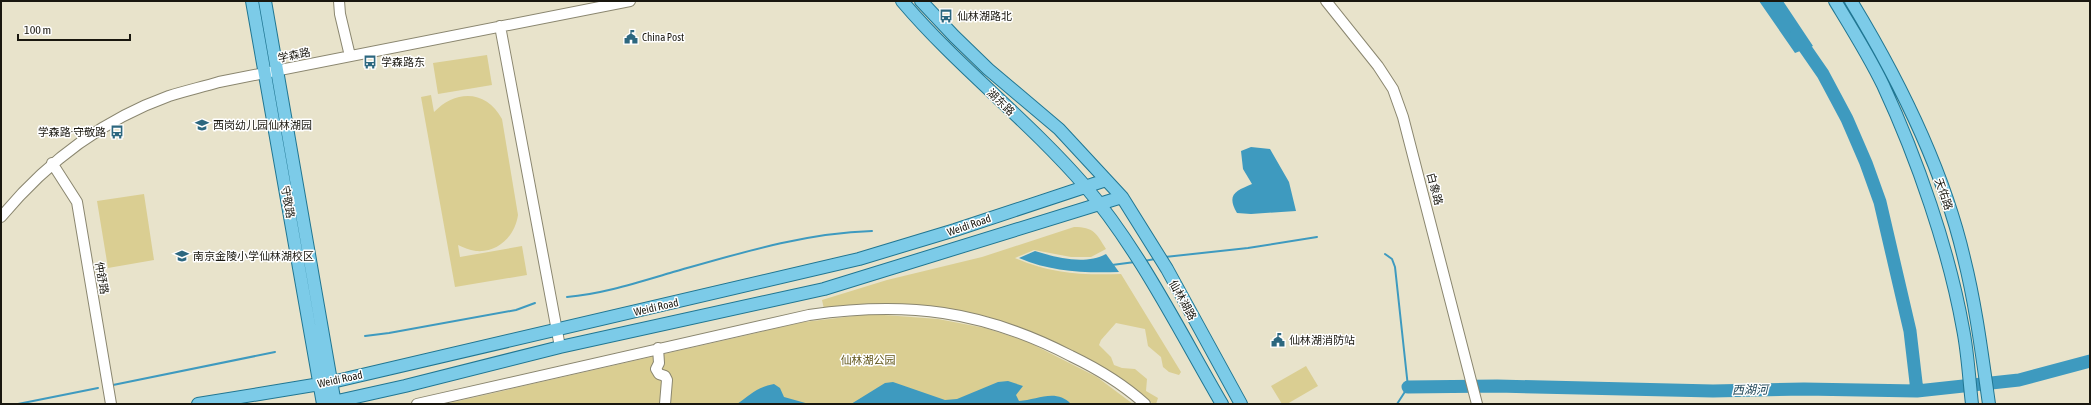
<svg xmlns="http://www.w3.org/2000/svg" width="2091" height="405" viewBox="0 0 2091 405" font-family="'Asap Condensed','Noto Sans SC',sans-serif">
  <rect width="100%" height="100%" fill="#e8e3cb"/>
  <path fill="#dace92" d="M487,55L492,85L438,94L433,63Z
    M431,95L434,112C456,89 487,90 502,119L518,215C515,236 498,253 476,251C469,250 463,247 458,245L460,257L522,246L527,275L455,287L421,97Z
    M144,194L154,260L108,268L97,201Z
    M1074,227C1094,227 1096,233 1106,249L1091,257H1071L1034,250L1015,258C1053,274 1081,275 1121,274L1181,372L1179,375L1169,372L1163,367L1161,357L1148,346L1145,329L1116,323L1101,340L1099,345L1111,357L1114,365L1122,368L1135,369L1147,379L1146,391L1158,398L1156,404H1153C1110,368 1063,342 1010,325C996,320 981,314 966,313C919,309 871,310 824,309L822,300L887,280L982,257Z
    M871,314L938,319L985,328L1026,341L1097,377L1133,404H445L804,322Z
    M1306,366L1318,386L1287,404H1282L1271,386Z"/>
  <path fill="#3e9abf" d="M1759,1H1783L1813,46L1795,53Z
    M1251,147L1270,149L1289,182L1296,211L1251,214L1237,213C1226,194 1236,191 1252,184L1243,169L1241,151Z
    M1035,251C1057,258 1085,265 1106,254L1119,272C1083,273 1052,272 1019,258Z
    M1008,381L1023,386L1016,395L1019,401C1037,400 1056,388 1071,404H851L885,383L893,382L945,400L957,399L998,382Z
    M774,384L780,388L784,397L809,404H737C750,395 757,387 774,384Z"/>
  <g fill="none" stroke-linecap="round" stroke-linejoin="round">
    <path stroke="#3e9abf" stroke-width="2" d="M1385,254L1392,259L1395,267L1408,387L1397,404
      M1165,257L1248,248L1317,237
      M1144,261L1155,259
      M1112,265L1135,262
      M567,297C602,294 636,283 670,273C737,254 803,233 872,231
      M365,336L389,333L516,310L535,303
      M113,385L275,352
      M18,404L98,388"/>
    <path stroke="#3e9abf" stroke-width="13" d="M1796,35L1823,74L1847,119L1866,163L1880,202L1910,331L1917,391
      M1408,387L1497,386L1713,391L1804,389L1917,391L2019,380L2090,361"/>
    <g stroke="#8a866f" stroke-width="12">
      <path id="minor" d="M339,1L340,14L350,56
        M1326,1L1378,66L1393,89L1403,117L1477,404
        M500,26L560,347
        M52,163L77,202L111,404
        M1,217C46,163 102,120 169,96C185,91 202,87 219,82L630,1
        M658,348L659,363L656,369L659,374L665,376L667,380L665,404
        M417,404L809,315C907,301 982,310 1071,356C1098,369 1123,384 1145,404"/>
    </g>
    <g stroke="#207692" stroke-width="14">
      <path id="major" d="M252,1L323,404
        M265,1L335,404
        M902,1C958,67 1028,120 1085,186C1139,249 1180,332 1222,404
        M921,1L954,36L988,69L1059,129L1122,197L1167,269L1241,404
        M1835,1C1852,29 1869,56 1883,85C1917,158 1949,250 1963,329C1968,354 1969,379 1972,404
        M1851,1C1899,80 1943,168 1964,258C1976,306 1982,355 1989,404
        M198,404L332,382L859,259L955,230L1106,180
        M324,404L405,386L560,347L824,289L1122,197"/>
    </g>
    <use href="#minor" stroke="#fff" stroke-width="10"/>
    <use href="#major" stroke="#7ccbe8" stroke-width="12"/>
  </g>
  <defs>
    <g id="bus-bare" transform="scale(1.08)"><path d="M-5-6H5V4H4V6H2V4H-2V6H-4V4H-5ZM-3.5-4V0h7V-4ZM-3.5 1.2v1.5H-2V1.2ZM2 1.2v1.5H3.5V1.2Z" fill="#2c677f" stroke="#fff" stroke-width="2.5" paint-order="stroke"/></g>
    <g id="civic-bare" transform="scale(1.08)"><path d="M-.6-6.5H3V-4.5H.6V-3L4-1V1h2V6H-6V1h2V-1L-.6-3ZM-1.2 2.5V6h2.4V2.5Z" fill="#2c677f" stroke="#fff" stroke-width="2.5" paint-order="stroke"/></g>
    <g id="school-bare" transform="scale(1.08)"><path d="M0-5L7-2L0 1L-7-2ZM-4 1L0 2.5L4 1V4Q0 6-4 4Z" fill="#2c677f" stroke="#fff" stroke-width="2.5" paint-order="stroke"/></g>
  </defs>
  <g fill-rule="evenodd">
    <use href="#bus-bare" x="946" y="16"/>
    <use href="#civic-bare" x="631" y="37"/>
    <use href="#bus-bare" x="370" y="62"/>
    <use href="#school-bare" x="202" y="125"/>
    <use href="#bus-bare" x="117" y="132"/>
    <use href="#school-bare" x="182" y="256"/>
    <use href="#civic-bare" x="1278" y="340"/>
  </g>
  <g text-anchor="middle" stroke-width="3" stroke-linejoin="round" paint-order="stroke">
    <g font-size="11" fill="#19170f" stroke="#fff" text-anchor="start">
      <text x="957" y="20">仙林湖路北</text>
      <text x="642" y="41">China Post</text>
      <text x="381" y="66">学森路东</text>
      <text x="213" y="129">西岗幼儿园仙林湖园</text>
      <text x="106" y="136" text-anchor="end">学森路·守敬路</text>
      <text x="193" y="260">南京金陵小学仙林湖校区</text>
      <text x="1289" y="344">仙林湖消防站</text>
    </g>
    <g font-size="11" fill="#19170f" stroke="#fff">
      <text transform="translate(294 55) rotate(-12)" y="4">学森路</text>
      <text transform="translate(1001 102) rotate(44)" y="4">湖东路</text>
      <text transform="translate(1435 189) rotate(75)" y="4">白象路</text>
      <text transform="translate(1944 194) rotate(71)" y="4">天佑路</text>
      <text transform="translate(288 202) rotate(80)" y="4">守敬路</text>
      <text transform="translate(969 225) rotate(-19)" y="4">Weidi Road</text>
      <text transform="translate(102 278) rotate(80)" y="4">仲舒路</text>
      <text transform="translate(1183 300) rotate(61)" y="4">仙林湖路</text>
      <text transform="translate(656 307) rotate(-13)" y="4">Weidi Road</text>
      <text transform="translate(340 379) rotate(-12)" y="4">Weidi Road</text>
    </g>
    <g font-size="11" fill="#61561b" stroke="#fff">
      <text x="868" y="364">仙林湖公园</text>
    </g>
    <g font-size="12" font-style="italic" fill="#214859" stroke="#fff">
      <text transform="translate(1750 390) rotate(-1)" y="4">西湖河</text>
    </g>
  </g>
  <rect width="2091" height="405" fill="none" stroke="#19170f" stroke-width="4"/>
  <path d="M18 34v6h112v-6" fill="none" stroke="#19170f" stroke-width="2"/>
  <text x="24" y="34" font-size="12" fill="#19170f" stroke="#ffffff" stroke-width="3" paint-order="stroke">100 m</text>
</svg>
